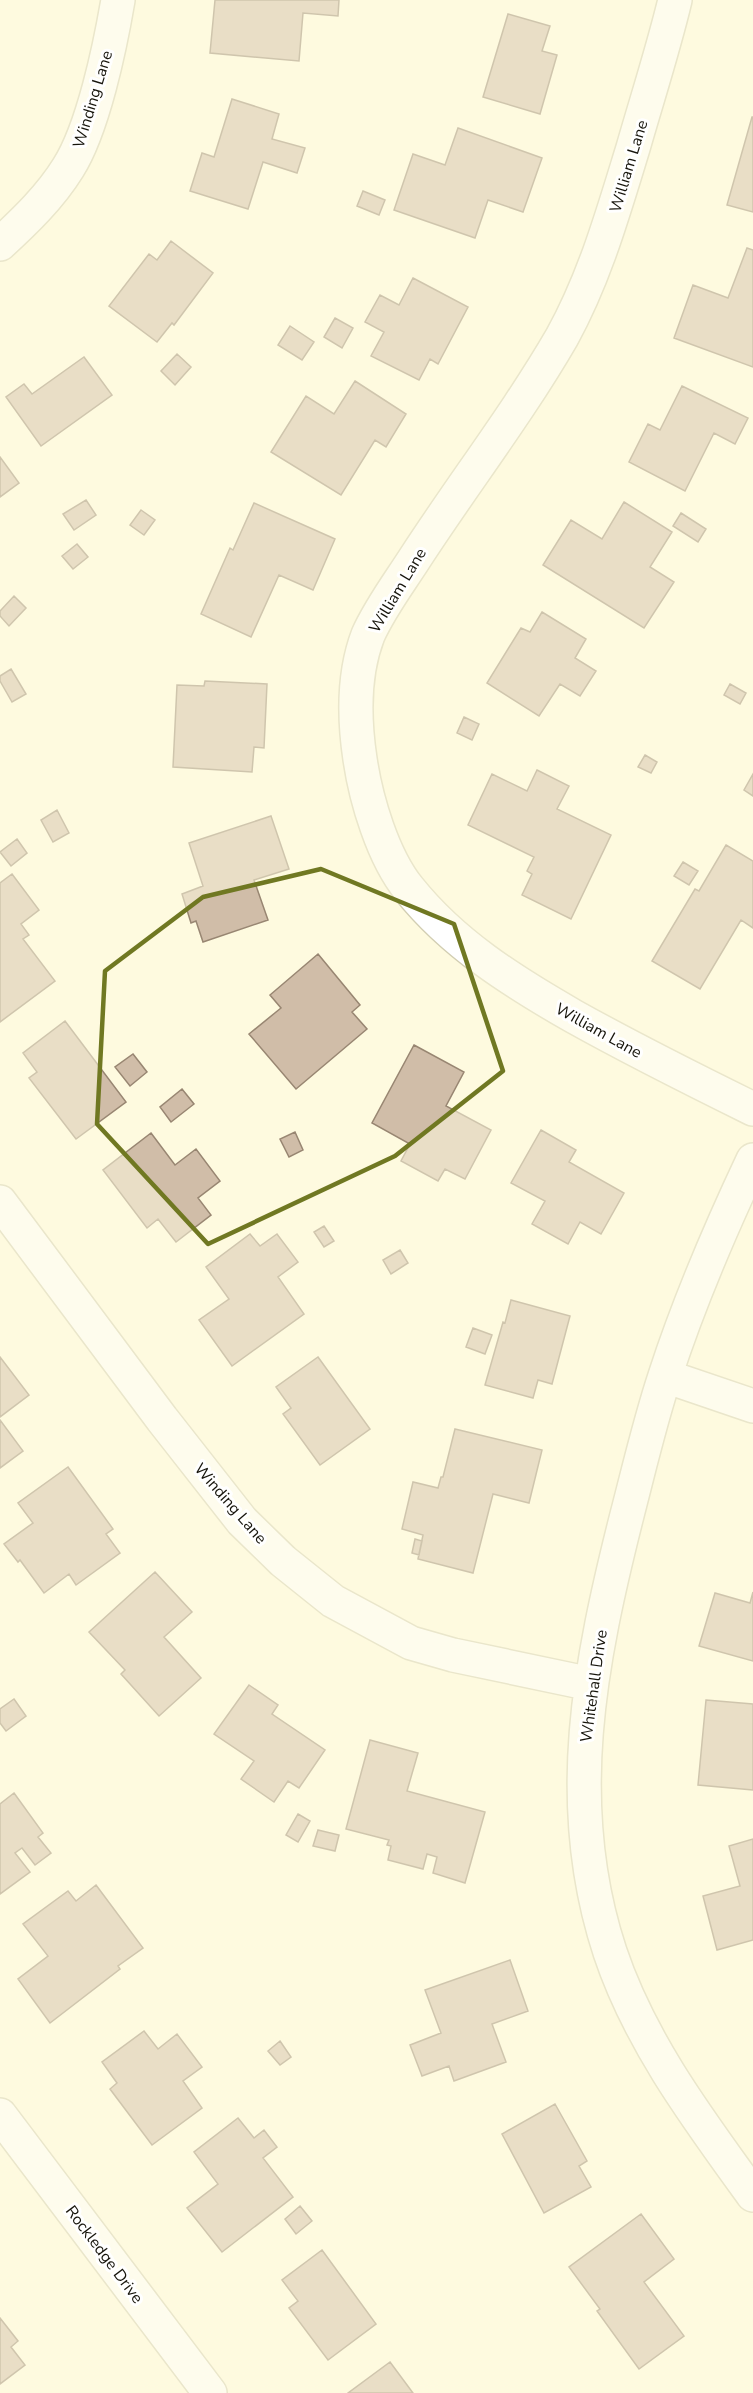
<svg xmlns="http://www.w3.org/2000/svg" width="753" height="2393" viewBox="0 0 753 2393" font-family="'Nunito Sans',sans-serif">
  <rect width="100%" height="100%" fill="#fefadf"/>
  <path fill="#d0bda8" stroke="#988672" stroke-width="1.5" d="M215,0H339L338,16L303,13L299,61L210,53Z
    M508,14L550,26L542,51L557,55L540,114L483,97Z
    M232,99L279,114L272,139L305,148L297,173L263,162L248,209L190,191L202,153L214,157Z
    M752,117H753V212L727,205Z
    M458,128L542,158L523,212L488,200L475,238L394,210L413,154L445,165Z
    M363,191L385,200L379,215L357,206Z
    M171,241L213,273L174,325L172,323L157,342L109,306L149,254L157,260Z
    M747,248L753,250V367L674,338L693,285L728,298Z
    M413,278L468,307L438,364L430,359L419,380L371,356L384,332L365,322L380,295L399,305Z
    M335,318L353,328L342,348L324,337Z
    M290,326L314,342L302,360L278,345Z
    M177,354L191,367L175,385L161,371Z
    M84,357L112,395L41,446L6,397L24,384L32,394Z
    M355,381L406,414L386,447L375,440L341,495L271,452L306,396L334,414Z
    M682,386L748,418L735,444L714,433L685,491L629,462L648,424L660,430Z
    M0,457L19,483L0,497Z
    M86,500L96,515L74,530L63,514Z
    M624,502L672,532L650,567L674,582L644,628L543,565L571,520L602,539Z
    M254,503L335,539L313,590L279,575L251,637L201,614L230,548L233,550Z
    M141,510L155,520L144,535L130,525Z
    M681,513L706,529L698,542L673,526Z
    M77,544L88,557L73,569L62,556Z
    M14,596L26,608L9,626L0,616V611Z
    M542,612L586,639L575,658L596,671L580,696L560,684L539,716L487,683L521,628L530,632Z
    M11,669L26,694L12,702L0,681V676Z
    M205,681L267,684L264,748L254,747L252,772L173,767L177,685L204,686Z
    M730,684L746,693L740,704L724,695Z
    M464,717L479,724L472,740L457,733Z
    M645,755L657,762L651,773L638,767Z
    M537,770L569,786L557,809L611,835L571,919L522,895L532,874L527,871L534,857L468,825L492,774L527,791Z
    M753,774V796L744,790Z
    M57,810L69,833L53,842L41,820Z
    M271,816L289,869L254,880L268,920L203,942L196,921L191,923L182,894L203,886L189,843Z
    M17,839L27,853L11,866L0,852Z
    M726,845L753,861V928L741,920L700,989L652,961L695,889L699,891Z
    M683,862L698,871L689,885L674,876Z
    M12,874L39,910L21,924L29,935L23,939L55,981L0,1022V883Z
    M318,954L360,1005L352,1012L367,1029L296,1089L249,1034L281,1008L270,995Z
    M65,1021L126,1102L76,1139L29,1078L37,1072L23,1053Z
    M414,1045L464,1072L446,1106L491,1130L465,1179L445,1169L438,1181L401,1161L410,1144L372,1123Z
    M133,1054L147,1072L130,1086L115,1067Z
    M182,1089L194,1104L171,1122L160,1107Z
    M541,1130L576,1150L569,1162L624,1193L601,1234L580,1222L568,1244L532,1224L545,1201L511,1183Z
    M295,1132L303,1150L289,1157L280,1139Z
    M151,1133L175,1165L196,1149L220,1181L198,1198L211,1215L176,1242L158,1219L147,1228L103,1170Z
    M324,1226L334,1241L324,1247L314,1232Z
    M250,1234L260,1246L277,1234L298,1262L278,1277L304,1314L232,1366L199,1320L229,1299L206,1267Z
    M400,1250L408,1263L391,1274L383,1260Z
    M511,1300L570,1316L552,1384L538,1380L533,1398L485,1385L503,1322L505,1323Z
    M473,1328L492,1335L485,1354L466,1347Z
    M0,1357L29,1395L0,1417Z
    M318,1357L370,1429L320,1465L283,1414L291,1408L276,1387Z
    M0,1420L23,1451L0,1468Z
    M455,1429L542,1450L529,1503L493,1494L473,1573L418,1559L423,1535L402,1529L413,1482L438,1488L441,1477H443Z
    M68,1467L113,1529L106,1534L120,1553L76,1585L69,1574L44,1593L20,1560L18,1562L4,1544L33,1523L18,1503Z
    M415,1539L422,1541L419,1555L412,1553Z
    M155,1572L192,1612L164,1637L201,1678L159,1716L121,1674L125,1670L89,1632Z
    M753,1592V1661L699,1646L715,1593L750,1603Z
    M249,1685L278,1705L272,1714L325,1750L299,1788L288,1781L274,1802L241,1779L254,1761L214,1734Z
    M14,1699L26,1716L6,1731L0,1723V1709Z
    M706,1700L753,1704V1790L698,1785Z
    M370,1740L418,1753L407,1791L485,1812L465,1883L433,1873L437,1857L427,1854L423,1869L388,1860L391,1846L387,1845L389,1840L346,1829Z
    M14,1793L43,1833L38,1837L51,1853L35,1865L22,1848L15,1853L30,1872L0,1894V1804Z
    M298,1814L310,1821L298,1842L286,1835Z
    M318,1830L339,1835L335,1851L313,1846Z
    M753,1839V1940L717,1950L703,1896L740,1886L729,1846Z
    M96,1885L143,1948L118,1966L120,1969L50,2023L18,1979L48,1956L23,1924L68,1891L76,1901Z
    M510,1960L528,2011L492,2024L506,2062L454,2081L449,2066L422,2076L410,2045L441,2033L425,1990Z
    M144,2031L158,2049L177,2034L202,2067L183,2081L202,2108L152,2145L110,2089L117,2083L102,2062Z
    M280,2041L291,2057L280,2065L268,2051Z
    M555,2104L587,2161L579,2166L591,2187L544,2213L502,2134Z
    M238,2118L254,2138L264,2130L277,2147L263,2158L293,2197L222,2252L187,2208L218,2184L194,2152Z
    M300,2206L312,2221L296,2234L285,2219Z
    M641,2214L674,2259L644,2282L684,2336L639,2369L597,2311L600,2309L569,2267Z
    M322,2250L376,2324L328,2360L289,2308L298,2301L282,2280Z
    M0,2318L18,2341L11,2347L25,2365L0,2384Z
    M390,2362L413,2393H348Z"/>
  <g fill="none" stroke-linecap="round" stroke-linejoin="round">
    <g stroke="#d2ceb3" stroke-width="36">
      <path id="minor" d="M675,0C663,50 647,99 633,148C613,213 595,277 562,337C518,413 463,484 415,558C399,583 380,608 368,635C353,674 354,719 360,759C366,800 383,857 409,889C453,944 512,981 573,1016C632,1049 692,1079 753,1109
        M0,244C25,221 50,197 68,168C93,129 110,47 118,0
        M753,1160C720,1230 689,1302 665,1376C650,1421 639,1469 627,1515C590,1661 561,1804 610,1952C640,2042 698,2119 753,2195
        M0,1202L162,1419L242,1521L283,1561L333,1601L411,1643L453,1655L591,1684
        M665,1376L753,1406
        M0,2115L210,2393"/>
    </g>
    <use href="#minor" stroke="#fff" stroke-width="33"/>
  </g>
  <path d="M0 0H753V2393H0ZM321,869L454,924L503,1071L395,1156L208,1244L97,1124L105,971L203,897Z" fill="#fefadf" fill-opacity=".55" fill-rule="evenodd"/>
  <path fill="none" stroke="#707822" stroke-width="4.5" stroke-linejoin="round" d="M321,869L454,924L503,1071L395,1156L208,1244L97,1124L105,971L203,897Z"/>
  <g text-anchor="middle" stroke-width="6" stroke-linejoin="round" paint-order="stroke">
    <g font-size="16" fill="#16140b" stroke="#fff">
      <text transform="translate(92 99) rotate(-73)" y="6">Winding Lane</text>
      <text transform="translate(628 166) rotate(-73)" y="6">William Lane</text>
      <text transform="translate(397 590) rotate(-59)" y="6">William Lane</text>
      <text transform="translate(599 1030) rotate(29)" y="6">William Lane</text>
      <text transform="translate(231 1503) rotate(49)" y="6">Winding Lane</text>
      <text transform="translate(593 1686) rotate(-82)" y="6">Whitehall Drive</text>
      <text transform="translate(105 2254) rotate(53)" y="6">Rockledge Drive</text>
    </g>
  </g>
</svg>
